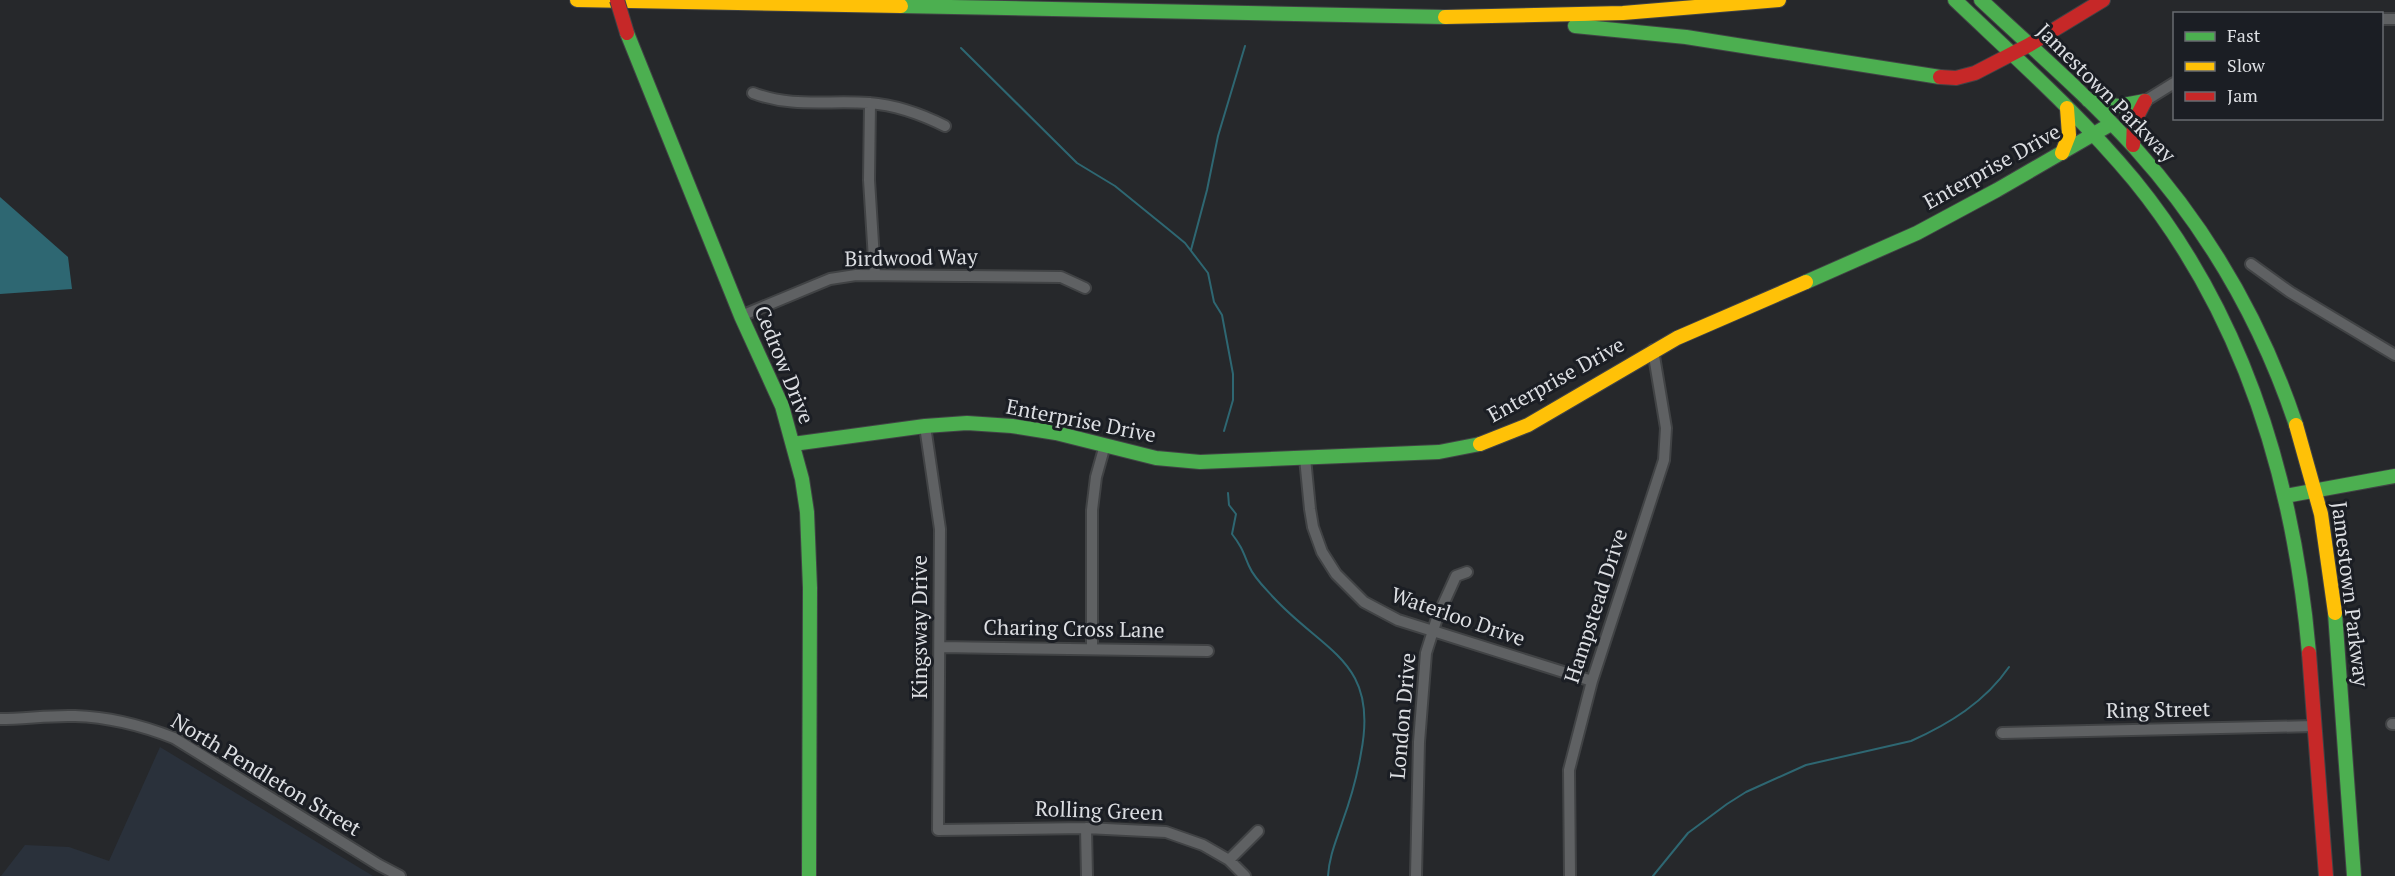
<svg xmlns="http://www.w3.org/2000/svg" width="2395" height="876" viewBox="0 0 2395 876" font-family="'PT Serif',serif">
  <rect width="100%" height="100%" fill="#26282b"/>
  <path fill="#2a313b" d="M160,747L373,876H1L25,845L69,847L109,861Z"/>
  <path fill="#2e6772" d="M0,197L68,257L72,289L0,294Z"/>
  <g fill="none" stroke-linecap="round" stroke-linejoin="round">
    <path stroke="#2e6772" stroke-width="2" d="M961,48L1077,163L1115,186L1168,229L1185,243L1208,273L1214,302L1222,315L1233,374V400L1224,431
      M1191,250L1207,190L1218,136L1245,46
      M1228,493L1229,505L1236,514L1232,534C1242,547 1243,552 1249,566C1254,578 1265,588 1274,598C1325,653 1379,661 1361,753C1357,777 1350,801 1342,823C1336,841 1329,857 1328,876
      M1653,876L1688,833L1727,804L1746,792L1806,765L1911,741C1949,724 1985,702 2009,667"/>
    <g stroke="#414345" stroke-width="14">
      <path id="street" d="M2382,19H2395
        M753,93C792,108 829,100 869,103C896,105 921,114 945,126
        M2145,101L2174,83
        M870,103L869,180L875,275
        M2251,264L2290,292L2395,355
        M741,316L830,279L856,275L1061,277L1085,288
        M925,426L940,529L938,830L1086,828L1166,832L1203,845L1229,860L1245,876
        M1305,458L1310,509L1313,527L1322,552L1336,574L1364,602L1398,620L1592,681
        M940,647L1208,651
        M1092,649V510L1096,477L1105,445
        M0,719C25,719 50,715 75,716C110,717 141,725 174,738L379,865L400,876
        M2392,724H2395
        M2002,733L2315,726
        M1086,828L1087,876
        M1229,860L1258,831
        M1416,876L1419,742L1426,653L1437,618L1456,576L1467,572
        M1570,876L1569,770L1592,681L1664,460L1666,428L1653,350"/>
    </g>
    <g stroke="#414345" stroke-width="16">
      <path id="fast" d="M1955,0C2016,58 2080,115 2134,180C2244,315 2294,482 2309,653
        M1981,0C2033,49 2087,95 2135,148C2207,228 2262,323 2296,425
        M901,6L1445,17
        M1575,26L1686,37L1940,77
        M627,33L741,316L782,406L802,479L807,512L810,588L809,876
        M2088,100L2118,106L2145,101
        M1806,282L1917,233L1997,190L2111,124
        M793,444L925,426L967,423L1012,426L1056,433L1156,458L1200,462L1439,452L1480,444
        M2285,496L2395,476
        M2335,613L2354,876"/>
    </g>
    <g stroke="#414345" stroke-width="16">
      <path id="slow" d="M577,0L901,6
        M1445,17L1623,13L1779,0
        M2062,153L2069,135L2067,108
        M2296,425L2321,514L2335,613
        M1480,444L1528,425L1677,338L1806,282"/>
    </g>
    <g stroke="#414345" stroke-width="16">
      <path id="jam" d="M1940,77L1956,78L1975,73L2029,45L2103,0
        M2133,145L2134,122L2145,101
        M2309,653L2326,876"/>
    </g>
    <use href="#street" stroke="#5f6163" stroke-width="10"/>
    <use href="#fast" stroke="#4caf50" stroke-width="14"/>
    <use href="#slow" stroke="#ffc107" stroke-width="14"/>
    <use href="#jam" stroke="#c62828" stroke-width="14"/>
    <g stroke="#414345" stroke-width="16" stroke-linecap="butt">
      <path id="jam-bridge" d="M617,0L627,33"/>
    </g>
    <use href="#jam-bridge" stroke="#c62828" stroke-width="14"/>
  </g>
  <g text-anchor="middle" stroke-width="6" stroke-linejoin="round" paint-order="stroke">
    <g font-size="21" fill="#dcdee2" stroke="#1b1e24">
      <text transform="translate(2106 93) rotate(45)" y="7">Jamestown Parkway</text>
      <text transform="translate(1992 167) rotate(-29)" y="7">Enterprise Drive</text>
      <text transform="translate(911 258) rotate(-1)" y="7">Birdwood Way</text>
      <text transform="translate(784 365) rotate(68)" y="7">Cedrow Drive</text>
      <text transform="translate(1556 380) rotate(-29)" y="7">Enterprise Drive</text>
      <text transform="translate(1081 421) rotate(11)" y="7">Enterprise Drive</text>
      <text transform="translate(2350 594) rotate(83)" y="7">Jamestown Parkway</text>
      <text transform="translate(1596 606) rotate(-72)" y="7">Hampstead Drive</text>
      <text transform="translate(1458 617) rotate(19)" y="7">Waterloo Drive</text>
      <text transform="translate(920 627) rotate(-90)" y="7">Kingsway Drive</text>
      <text transform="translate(1074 629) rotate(1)" y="7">Charing Cross Lane</text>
      <text transform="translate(2158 710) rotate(-1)" y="7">Ring Street</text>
      <text transform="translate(1403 716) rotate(-85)" y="7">London Drive</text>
      <text transform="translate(266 775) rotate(31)" y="7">North Pendleton Street</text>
      <text transform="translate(1099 811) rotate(2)" y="7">Rolling Green</text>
    </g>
  </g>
  <rect x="2173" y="12" width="210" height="108" fill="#1b1e24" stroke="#686b70" stroke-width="1.5"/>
  <rect x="2185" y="32" width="30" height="9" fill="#4caf50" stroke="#686b70" stroke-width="1.5"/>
  <text x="2227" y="42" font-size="18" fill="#dcdee2">Fast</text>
  <rect x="2185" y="62" width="30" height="9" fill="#ffc107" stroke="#686b70" stroke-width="1.5"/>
  <text x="2227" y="72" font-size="18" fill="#dcdee2">Slow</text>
  <rect x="2185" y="92" width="30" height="9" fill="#c62828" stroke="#686b70" stroke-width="1.5"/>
  <text x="2227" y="102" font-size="18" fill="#dcdee2">Jam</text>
</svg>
